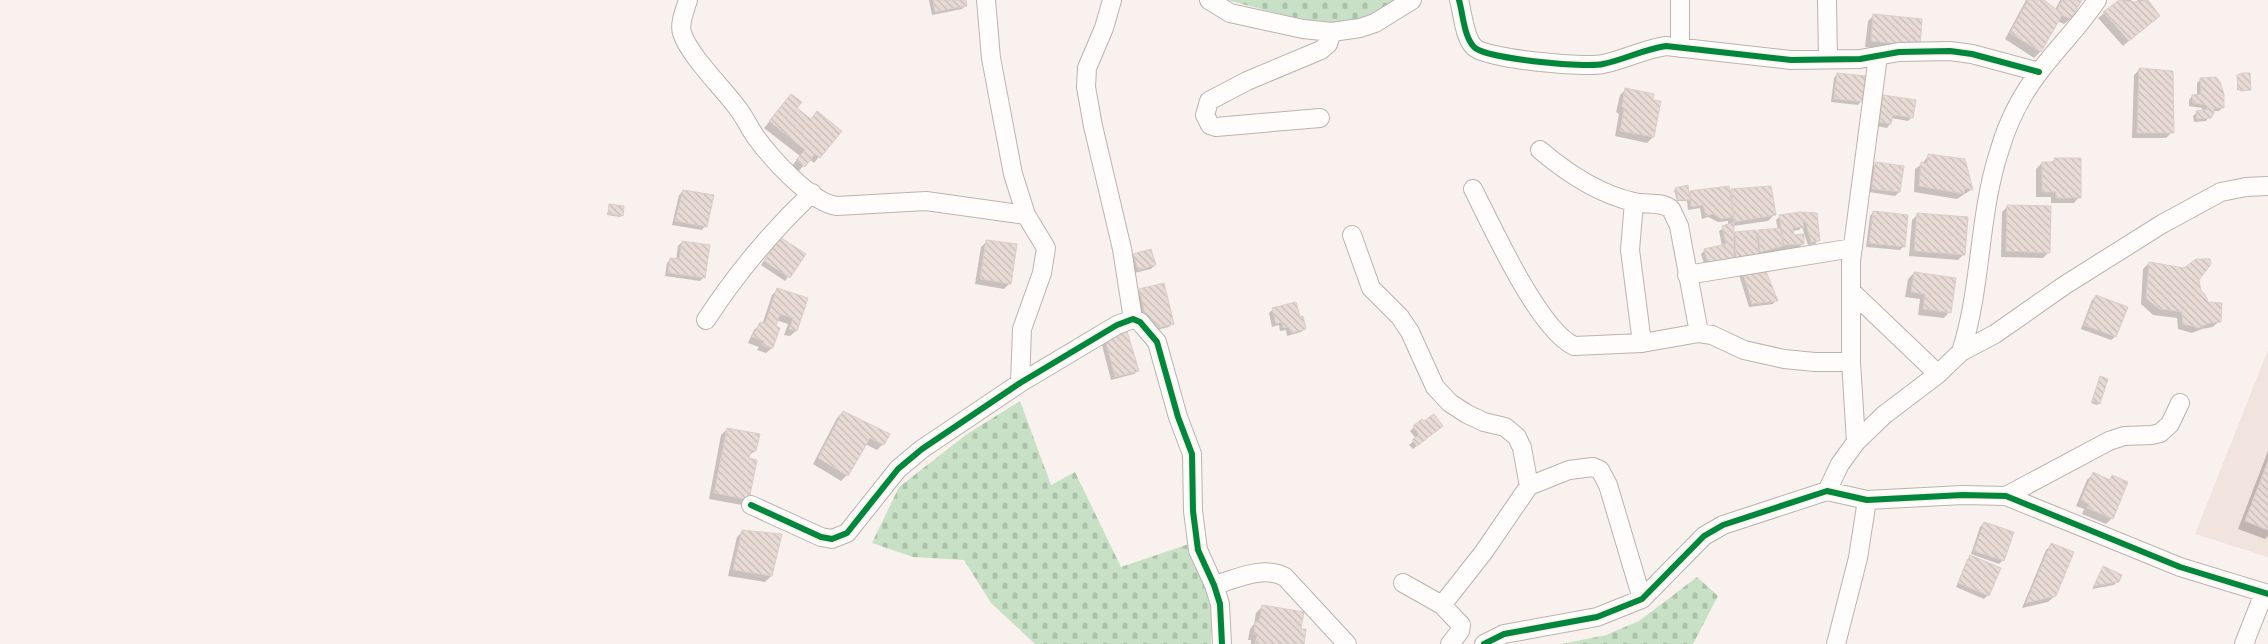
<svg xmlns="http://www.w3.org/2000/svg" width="2268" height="644" viewBox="0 0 2268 644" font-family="Poppins,sans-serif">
  <defs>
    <pattern id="cemetery-stones" width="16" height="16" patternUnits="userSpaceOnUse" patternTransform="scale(1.25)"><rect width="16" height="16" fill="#c8e1c6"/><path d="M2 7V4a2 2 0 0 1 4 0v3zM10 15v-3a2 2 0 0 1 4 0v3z" fill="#acc1aa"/></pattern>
    <pattern id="building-back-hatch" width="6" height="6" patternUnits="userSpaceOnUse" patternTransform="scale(1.25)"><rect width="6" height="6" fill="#e8dad4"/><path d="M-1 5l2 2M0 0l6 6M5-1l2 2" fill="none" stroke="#c7bbb5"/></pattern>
  </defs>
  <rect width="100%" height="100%" fill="#f9f1ed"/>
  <path fill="#f1e3dd" d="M2268,350V557L2195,534Z"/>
  <path fill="url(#cemetery-stones)" d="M1227,0H1399L1382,12L1336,26L1280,14Z
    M1020,401L1051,485L1075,472L1121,567L1189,544L1213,600L1211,644H1035L991,603L964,560L913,557L872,543L899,487L967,434Z
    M1697,577L1718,596L1693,644H1562L1606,635L1639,621Z"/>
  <path fill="#0003" d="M929,0H965L966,5L962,9L932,15Z
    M2026,0H2042L2055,10L2060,0H2080L2070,19L2064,24L2057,21L2040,52L2034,58L2005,39Z
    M2121,0H2131L2134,3L2138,0H2146L2159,15L2123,46L2098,18Z
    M1874,15L1913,51L1865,47L1868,21Z
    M2140,69L2172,132L2166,138H2132L2134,75Z
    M1837,74L1861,101L1858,105L1831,102L1834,78Z
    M2238,76L2250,89L2248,91L2237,90Z
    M2201,79L2223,107L2219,111H2213L2206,121L2194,122L2193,116L2197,112L2203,111L2202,108L2189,106V100L2192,96L2197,95V83Z
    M1625,90L1653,137L1647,143L1615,136L1619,114L1616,112L1620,95Z
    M791,95L795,108L810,120L817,112L819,157L814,163L809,159L798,172L791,167L800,156L764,128Z
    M1884,96L1912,117L1908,121L1891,118L1890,124L1887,128L1876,126L1880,100Z
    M1929,155L1964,160L1971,190L1957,199L1914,192L1915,169L1922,164Z
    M2055,159L2079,197L2074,203H2051V197H2036V169L2042,163H2051Z
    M1876,163L1899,192L1895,196L1869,192L1872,167Z
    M1676,189L1688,194L1690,192L1729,193L1731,190L1774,215L1768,221L1733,226V233L1755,231L1756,234L1759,231L1778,230L1776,220L1780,216L1801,213L1818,240L1815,244L1808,245L1802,227L1799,230L1792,231L1793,236L1803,244L1799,247L1733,260V257L1729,261L1705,267L1701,254L1705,250L1722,246L1719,231L1728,225V221L1718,222L1708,217L1702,219L1700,208L1688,210L1687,201H1677L1674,190Z
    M683,191L705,226L702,230L672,225L679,195Z
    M610,205L622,215L620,217L607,215Z
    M2008,206L2049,252L2043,258L2001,257L2002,212Z
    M1873,212L1904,246L1900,250L1866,247L1870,216Z
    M1918,214L1964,254L1958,260L1909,256L1912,220Z
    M987,241L1010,283L1004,289L975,284L981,247Z
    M682,242L704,277L700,281L665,276L667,263L671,259L676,260L678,246Z
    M777,242L804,254L785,281L761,265Z
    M1134,255L1155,265L1151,269L1134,273L1130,259Z
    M2149,263L2200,292L2219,321L2213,327L2202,329L2192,333L2178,329L2177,318L2153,315L2141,304L2143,269Z
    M1742,271L1776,300L1773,304L1749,307L1739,275Z
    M1914,273L1949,312L1944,318L1918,315L1920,299L1905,297L1908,279Z
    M778,289L806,299L796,331L790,336L784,335L788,324L776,320L772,348L766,353L757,350L759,347L748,343L754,330L760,324L762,325L772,295Z
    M1140,290L1173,323L1169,327L1145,333L1136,294Z
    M2096,296L2115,337L2111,340L2081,329L2092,300Z
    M1273,309L1299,319L1305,329L1301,332L1287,336L1286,330L1280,331L1279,325L1272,327L1269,313Z
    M1100,337L1137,371L1134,374L1111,380Z
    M2100,377L2099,403L2097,405L2091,403Z
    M843,412L883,444L877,450L865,444L847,475L841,481L813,464L837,418Z
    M1422,420L1437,430L1413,449L1409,445L1416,439L1410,431Z
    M727,429L755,451L748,456V499L742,505L709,499L721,435Z
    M2268,451V536L2265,539L2238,529Z
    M2093,474L2109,480L2112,477V518L2106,524L2082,514L2084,509L2076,506L2087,480Z
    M1984,523L2003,560L1999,564L1971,554L1980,527Z
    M743,531L771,576L765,582L728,576L737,537Z
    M2052,544L2055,596L2048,602L2022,608L2046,550Z
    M1970,557L1988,595L1984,599L1956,587L1967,560Z
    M2104,568L2118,581L2114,585L2092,589Z
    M1262,607L1299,630L1303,644H1251V640H1248L1250,629L1254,624L1256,613Z"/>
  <path fill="url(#building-back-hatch)" stroke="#d9ceca" d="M933,0H966L967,6L935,12Z
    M2028,0H2044L2057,10L2062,0H2082L2071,19L2062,15L2041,52L2010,33Z
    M2119,0L2134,2L2148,0L2160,16L2129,41L2103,12Z
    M1873,14L1922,19L1920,46L1871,41Z
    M2139,68L2173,71L2174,133H2137Z
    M1837,73L1866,76L1863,102L1834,99Z
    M2243,73H2250L2251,90L2241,91L2238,89L2237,75Z
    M2216,77L2220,82L2224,94V108H2214V113L2211,118L2197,119L2196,111L2208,109L2206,105L2193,103L2192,95L2201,94L2200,78Z
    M1625,88L1654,94L1653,100L1661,101L1654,137L1620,131L1624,108L1622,106Z
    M791,94L802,102L797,108L811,119L817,111L842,131L820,158L815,154L805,167L796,160L805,150L769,121Z
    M1883,95L1916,100L1913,118L1893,115L1891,124L1879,122Z
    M1928,154L1965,159L1973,190L1965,188L1964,194L1919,186L1921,162L1927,164Z
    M2054,158H2081V198H2056V192H2042V162H2055Z
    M1875,162L1904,166L1900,192L1872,189Z
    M1688,185L1690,200H1678L1675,188Z
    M1729,186L1734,217L1722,219L1713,214L1706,216L1703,205L1691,207L1690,191Z
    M1771,186L1776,215L1734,222L1731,189Z
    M683,190L714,195L707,227L675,221Z
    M609,204L624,206L623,216L608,214Z
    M2007,205L2051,206L2050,253L2006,251Z
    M1873,211L1908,215L1905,247L1869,243Z
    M1801,212L1817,213L1820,241L1811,242L1805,221L1803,222L1804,227L1793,228L1794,235L1804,234V244L1784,245L1779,215Z
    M1917,213L1968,217L1965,255L1914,251Z
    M1734,222V257L1708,264L1704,249L1726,244L1722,226Z
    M1780,228L1783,246L1760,252L1758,230Z
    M1756,230L1759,255L1736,257L1735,232Z
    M780,237L806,254L790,278L764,261Z
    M986,240L1017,244L1011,284L980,279Z
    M682,241L710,245L705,278L668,273L670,258L679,259Z
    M1151,249L1156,265L1138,270L1133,254Z
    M2196,259H2210L2211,264L2199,280L2201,291L2205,294L2208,302L2222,303L2221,322L2209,323L2199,328L2183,324L2182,312L2159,309L2146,298L2149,262L2184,268Z
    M1763,264L1778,301L1752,304L1742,270Z
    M1914,272L1956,278L1951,313L1923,309L1925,294L1911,292Z
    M1164,283L1174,324L1149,330L1139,289Z
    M777,288L808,298L797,331L789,329L793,318L780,314L776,326L780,328L773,348L762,345L764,341L752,337L760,322L765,324Z
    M2096,295L2128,307L2116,337L2084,325Z
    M1296,302L1300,317L1303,316L1306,329L1291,333L1289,327L1283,328L1282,322L1276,324L1272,308Z
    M1126,328L1139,371L1115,377L1103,332Z
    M2100,376L2108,379L2100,404L2092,401Z
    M843,411L890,434L884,445L870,438L848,476L818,458Z
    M1434,414L1443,426L1417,446L1412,440L1419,435L1413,426L1422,419L1424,421Z
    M727,428L760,434L756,451L751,450L749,458L757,460L749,500L714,493Z
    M2268,461V530L2245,521Z
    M2093,472L2110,480L2112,475L2128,482L2113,519L2087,508L2089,504L2081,500Z
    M1984,522L2014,532L2004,561L1974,551Z
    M742,530L782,534L772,576L733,570Z
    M2051,543L2074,552L2056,596L2026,603Z
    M1970,555L2001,568L1989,596L1958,583Z
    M2103,566L2122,575L2119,582L2094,586Z
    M1262,605L1304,612L1301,629H1306L1304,644H1255L1257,635L1254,634L1255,622H1259Z"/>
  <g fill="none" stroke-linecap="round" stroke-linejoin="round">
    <g stroke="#bcb2ae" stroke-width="20">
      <path id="minor" d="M688,0C685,10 679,23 682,33C690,57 724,89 739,110C745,118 749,127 755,136C770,157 811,203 837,206L926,201L1026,215
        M986,0L991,58L1013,174L1026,215L1046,248L1042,273L1022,329L1020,383
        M1112,0L1104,28L1087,68L1086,87L1093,126L1122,249L1133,319
        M1209,0L1230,13L1303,29L1332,32L1360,28L1375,23L1412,0
        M1459,0C1463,14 1464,37 1474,47C1485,59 1585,68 1603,64C1624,60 1644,49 1666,46L1791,60L1860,59L1899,52L1950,51L1972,54L2039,72
        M1827,0L1828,59
        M1680,48V0
        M1320,118L1216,127L1210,125L1205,115L1209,101L1247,81L1321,50L1328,44L1332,32
        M1540,150C1567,173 1598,194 1634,202C1646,205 1661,201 1671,209L1679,226L1699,333
        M1473,189C1492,226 1538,329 1574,346L1642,343L1699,333L1712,335L1744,350L1784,359L1815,362H1851
        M1634,202L1630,250L1642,343
        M1352,235L1371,288L1400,317L1410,332L1435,387L1450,403L1467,414L1484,422L1505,427L1517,437L1522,448L1529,486
        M1687,275L1853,248
        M1851,291L1938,374
        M706,320C736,274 772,231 812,193
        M1961,352C1982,287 1978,217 1999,152C2007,124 2022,94 2040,71C2058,47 2080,26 2097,0
        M1856,442L1851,362V261L1878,56
        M1827,491L1840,464L1856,442L1884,415L1938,374L1961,352L1995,334L2065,285L2162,224L2221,192L2246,187L2268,186
        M2006,496L2109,441L2124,436L2152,435L2160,433L2170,424L2180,403
        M751,505L821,537L832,539L847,533L898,469L922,449L1020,383L1117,325L1133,319L1140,322L1157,342L1178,417L1192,454L1193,511L1198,550L1214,585L1220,604L1222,644
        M1403,583L1442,605L1461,625L1460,631L1450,644
        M1214,585C1237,579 1263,565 1285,577L1347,644
        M1442,605L1483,553L1529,486L1569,470L1593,467L1600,470L1608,485L1642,599
        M1484,644L1504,634L1597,617L1642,599L1704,536L1723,525L1827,491L1867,500L1963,495L2006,496L2180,567L2268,594
        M1836,644L1858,558L1867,500
        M2244,644L2264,593"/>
    </g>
    <use href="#minor" stroke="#fefdfc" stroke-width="18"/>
    <g stroke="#feefe8" stroke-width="9">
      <path id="cycleway" d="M1459,0C1463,14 1464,37 1474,47C1485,59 1585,68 1603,64C1624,60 1644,49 1666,46L1791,60L1860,59L1899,52L1950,51L1972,54L2039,72
        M751,505L821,537L832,539L847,533L898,469L922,449L1020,383L1117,325L1133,319L1140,322L1157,342L1178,417L1192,454L1193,511L1198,550L1214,585L1220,604L1222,644
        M1484,644L1504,634L1597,617L1642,599L1704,536L1723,525L1827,491L1867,500L1963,495L2006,496L2180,567L2268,594"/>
    </g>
    <use href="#cycleway" stroke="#00873e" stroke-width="6"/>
  </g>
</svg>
